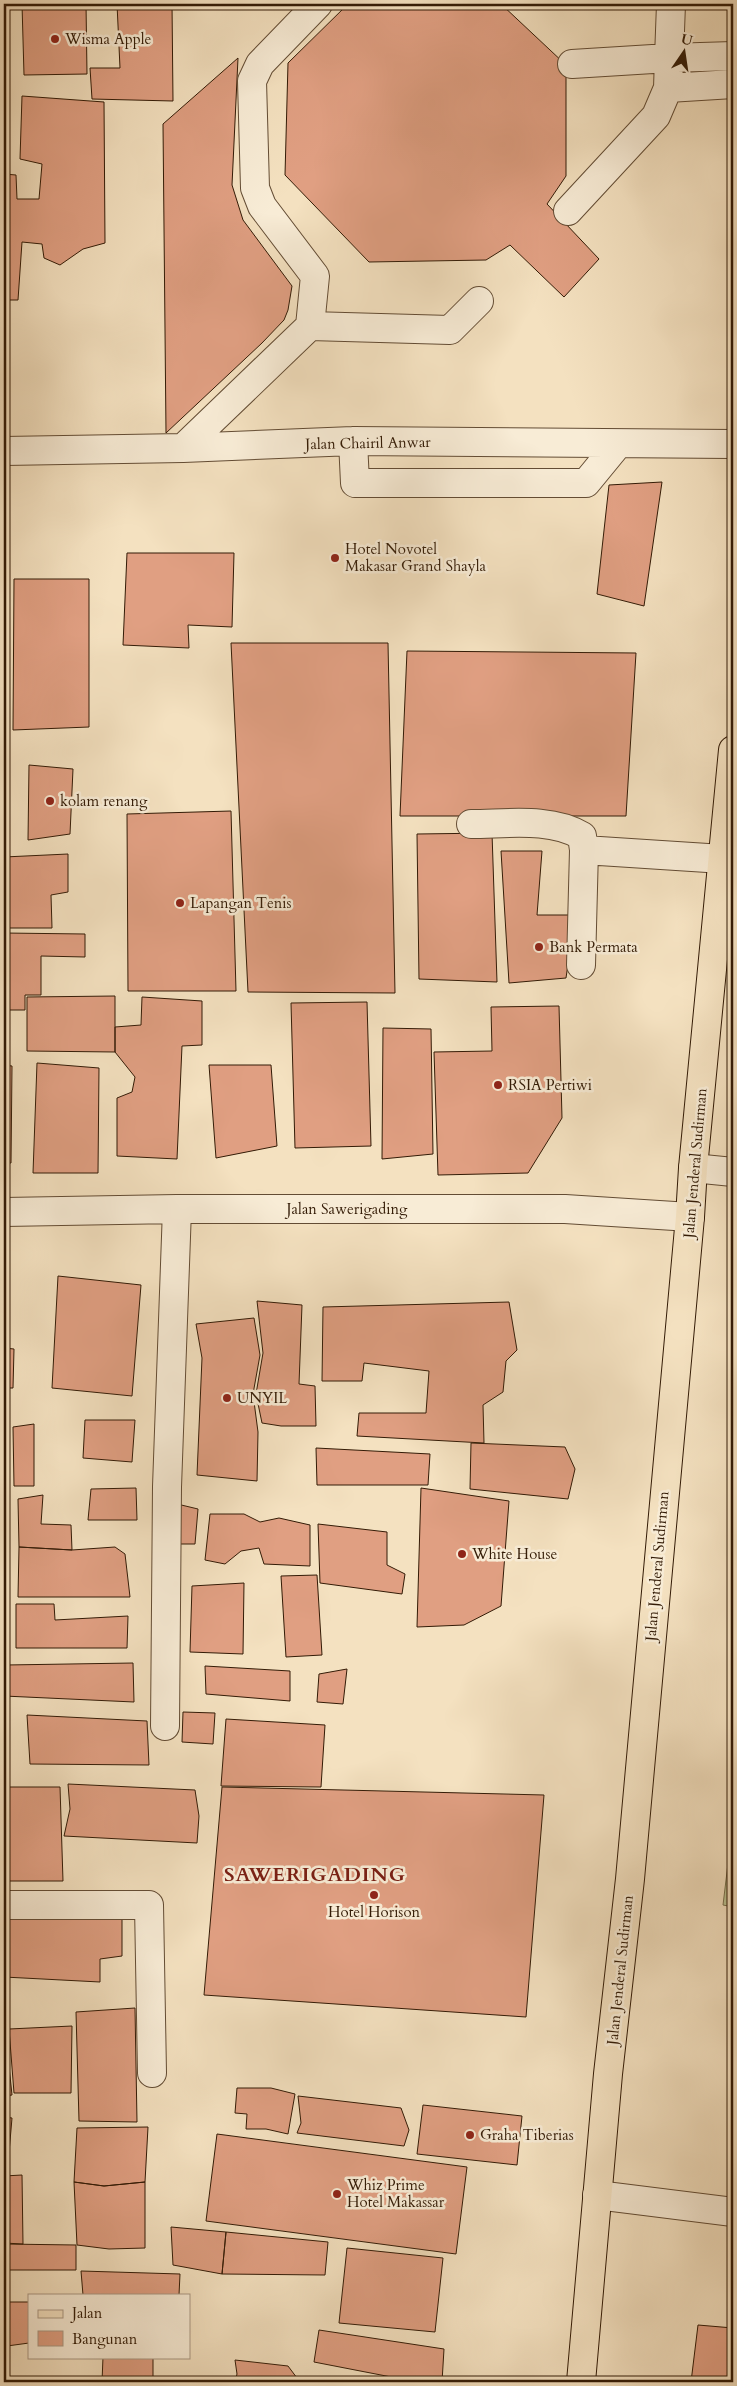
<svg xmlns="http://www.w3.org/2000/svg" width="737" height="2386" viewBox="0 0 737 2386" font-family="Cardo,serif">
  <rect width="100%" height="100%" fill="#f4e1c0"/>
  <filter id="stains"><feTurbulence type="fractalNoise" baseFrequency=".004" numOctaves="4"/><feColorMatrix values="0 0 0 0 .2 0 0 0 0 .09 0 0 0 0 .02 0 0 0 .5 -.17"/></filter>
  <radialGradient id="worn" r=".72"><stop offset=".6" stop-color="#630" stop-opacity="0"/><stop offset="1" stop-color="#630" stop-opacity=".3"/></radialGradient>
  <path fill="#bbc392" stroke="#776f4c" d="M733,1822V1907L723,1905Z"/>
  <path fill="#e09f82" stroke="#331b06" d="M22,4H86L87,74L24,75Z
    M117,4H172L173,101L92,99L90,68H120Z
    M348,4H501L566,65V176L547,204L599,259L564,297L510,245L486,260L369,262L285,175L288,63Z
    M238,58L232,185L243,220L292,286L288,310L284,320L262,343L166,433L163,124Z
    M22,96L104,102L105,243L83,249L60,265L44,258L42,244L22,242L18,300H4V174L16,175L17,199H39L42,164L20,159Z
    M662,482L644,606L597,594L609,485Z
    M127,553H234L232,627L188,625L189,648L123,645Z
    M14,579H89V727L13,730Z
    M231,643H388L395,993L248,992Z
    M407,651L636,653L626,816H400Z
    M29,765L73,769L70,834L28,840Z
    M231,811L236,991H128L127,814Z
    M492,833L497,982L419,979L417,834Z
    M501,851H542L537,915H575L566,978L509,983Z
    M68,854V892L51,895L52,928H4V857Z
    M4,933L85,934V957L41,956V995H25V1010H4Z
    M115,996V1052L27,1051V997Z
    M142,997L202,1001V1045L182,1046L177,1159L117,1156V1098L132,1092L135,1077L115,1052V1027L141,1025Z
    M367,1002L371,1146L295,1148L291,1003Z
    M559,1006L562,1118L528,1173L438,1175L434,1052L492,1051L491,1007Z
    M383,1028L431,1029L433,1154L382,1159Z
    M37,1063L99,1068L98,1173H33Z
    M4,1065L12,1066L11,1163H4Z
    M209,1065H271L277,1146L216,1158Z
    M58,1276L141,1285L132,1396L52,1388Z
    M257,1301L302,1305L299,1384L315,1386L316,1426H281L262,1423L256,1394L263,1353Z
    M509,1302L517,1350L506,1361L503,1392L483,1405L484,1443L357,1436L359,1413H426L429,1371L364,1363L362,1381H322L323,1307Z
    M254,1318L260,1355L253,1394L258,1432L257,1481L197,1475L202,1358L196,1324Z
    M4,1348L14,1349L13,1388H4Z
    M85,1420H135L132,1462L83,1458Z
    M34,1424V1486H14L13,1427Z
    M471,1443L565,1447L575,1469L568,1499L470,1489Z
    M316,1448L430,1454L428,1485H317Z
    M136,1488L137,1520H88L91,1489Z
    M421,1488L509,1501L501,1606L464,1625L417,1627Z
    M43,1495L41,1524L71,1525L72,1550L19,1547L18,1499Z
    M173,1503L198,1509L195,1544H171Z
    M210,1514H244L260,1522L279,1518L310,1525V1566L264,1564L259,1548L241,1551L225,1564L205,1560Z
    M318,1524L387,1532V1565L405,1574L402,1594L320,1583Z
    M19,1547L72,1550L115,1547L125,1554L130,1597H18Z
    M317,1575L322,1655L286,1657L281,1576Z
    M244,1583L243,1654L190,1652L192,1586Z
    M16,1604H54L55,1620L128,1616L127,1648H16Z
    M133,1663L134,1702L4,1696L6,1665Z
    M205,1666L290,1671V1701L206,1694Z
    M347,1669L343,1704L317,1702L319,1674Z
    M183,1712L215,1713L213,1744L182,1742Z
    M27,1715L147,1721L149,1765L30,1764Z
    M226,1719L325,1725L321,1787L221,1786Z
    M68,1784L195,1790L199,1816L197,1843L64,1836L70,1809Z
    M4,1787H60L63,1881H4Z
    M222,1787L544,1795L526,2017L204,1995Z
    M4,1911L122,1918V1956L100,1959V1982L4,1977Z
    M135,2008L137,2122L79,2121L76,2012Z
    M72,2026L71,2093H14L9,2029Z
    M4,2047H7L12,2095L4,2096Z
    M237,2088H271L295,2094L288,2134L266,2129H246L247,2114L235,2113Z
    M298,2096L401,2108L409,2130L404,2146L297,2133L301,2123Z
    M423,2105L522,2116L517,2165L417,2154Z
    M4,2117L12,2118L7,2176H4Z
    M148,2127L145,2182L104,2186L74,2182L77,2128Z
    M217,2134L467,2167L456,2254L206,2221Z
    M22,2175L23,2244L4,2243V2176Z
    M74,2182L104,2186L145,2182V2248L109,2249L77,2245Z
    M171,2227L226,2232L222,2274L173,2265Z
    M226,2232L328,2242L325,2275L222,2274Z
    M4,2244L76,2245V2270H4Z
    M347,2248L443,2258L435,2332L339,2323Z
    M81,2271L180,2274L179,2295H83Z
    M4,2288H9L6,2302H29V2343L7,2346L9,2355H4Z
    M698,2325L733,2328V2382H691Z
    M319,2330L444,2349L442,2382H417L314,2362Z
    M103,2357H153V2382H102Z
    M235,2360L288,2366L300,2382H235L237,2374Z"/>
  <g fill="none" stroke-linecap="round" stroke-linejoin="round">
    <g stroke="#634c34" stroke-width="30">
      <path id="minor" d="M671,4L669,58L733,56
        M668,88L733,84
        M568,211L656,116L668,88L669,58L572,64
        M310,326L315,276L262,206L255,188L252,81L260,64L318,4
        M353,441L355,483H586L618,444
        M183,448L310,326L450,330L479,301
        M4,451L183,448L353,441L733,444
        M471,824C506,824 551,817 582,836L584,850
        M581,965L584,850L723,859
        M693,1168L733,1172
        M4,1212L177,1209H565L690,1217
        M165,1726L167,1487L177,1209
        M4,1905H149L152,2073
        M597,2195L733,2212"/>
    </g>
    <g stroke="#331b06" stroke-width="30">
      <path id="major" d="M581,2382L608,2074L630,1879L690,1217L693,1168L733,750"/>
    </g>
    <use href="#minor" stroke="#f8ecd6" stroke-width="28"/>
    <use href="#major" stroke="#f4e1c0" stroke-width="28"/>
  </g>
  <g fill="#8f2418" stroke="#f8ecd6" stroke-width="2">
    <circle cx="55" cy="39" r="5"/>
    <circle cx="335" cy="558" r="5"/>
    <circle cx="50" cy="801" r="5"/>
    <circle cx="180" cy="903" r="5"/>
    <circle cx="539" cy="947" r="5"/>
    <circle cx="498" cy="1085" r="5"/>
    <circle cx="227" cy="1398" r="5"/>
    <circle cx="462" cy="1554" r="5"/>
    <circle cx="374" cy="1895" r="5"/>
    <circle cx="470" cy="2135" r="5"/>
    <circle cx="337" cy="2194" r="5"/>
  </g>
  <g text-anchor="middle" stroke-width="5" stroke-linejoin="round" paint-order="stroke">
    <g font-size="15" fill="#331b06" stroke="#f8ecd6" text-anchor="start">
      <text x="65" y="44">Wisma Apple</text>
      <text x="345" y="554">Hotel Novotel<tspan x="345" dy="17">Makasar Grand Shayla</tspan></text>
      <text x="60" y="806">kolam renang</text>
      <text x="190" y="908">Lapangan Tenis</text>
      <text x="549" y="952">Bank Permata</text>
      <text x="508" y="1090">RSIA Pertiwi</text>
      <text x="237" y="1403">UNYIL</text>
      <text x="472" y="1559">White House</text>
      <text x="374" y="1917" text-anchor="middle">Hotel Horison</text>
      <text x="480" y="2140">Graha Tiberias</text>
      <text x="347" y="2190">Whiz Prime<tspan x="347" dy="17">Hotel Makassar</tspan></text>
    </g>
    <g font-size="15" fill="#331b06" stroke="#f8ecd6">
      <text transform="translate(368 443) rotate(-1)" y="5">Jalan Chairil Anwar</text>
      <text transform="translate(695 1163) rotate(-85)" y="5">Jalan Jenderal Sudirman</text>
      <text x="347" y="1214">Jalan Sawerigading</text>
      <text transform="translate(657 1566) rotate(-85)" y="5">Jalan Jenderal Sudirman</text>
      <text transform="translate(620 1970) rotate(-84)" y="5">Jalan Jenderal Sudirman</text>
    </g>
    <g font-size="20" font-weight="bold" letter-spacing="1" fill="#7a1f14" stroke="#f8ecd6">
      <text x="315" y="1881">SAWERIGADING</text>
    </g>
  </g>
  <rect width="737" height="2386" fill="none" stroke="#f4e1c0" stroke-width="20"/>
  <rect x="5" y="5" width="727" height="2376" fill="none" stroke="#331b06" stroke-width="2.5"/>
  <rect x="10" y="10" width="717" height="2366" fill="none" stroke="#331b06"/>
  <rect x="28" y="2294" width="162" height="65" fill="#f8ecd6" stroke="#a99883"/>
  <rect x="38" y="2310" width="25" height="8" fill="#f4e1c0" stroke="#a99883"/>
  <text x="72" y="2318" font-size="15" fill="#331b06">Jalan</text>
  <rect x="38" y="2331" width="25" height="15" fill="#e09f82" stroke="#a99883"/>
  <text x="72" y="2344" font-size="15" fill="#331b06">Bangunan</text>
  <g transform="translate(684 52) rotate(13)" stroke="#f8ecd6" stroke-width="4" paint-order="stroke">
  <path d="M0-4L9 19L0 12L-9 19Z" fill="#331b06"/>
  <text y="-8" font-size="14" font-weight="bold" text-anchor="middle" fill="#331b06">U</text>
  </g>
  <rect width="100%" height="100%" filter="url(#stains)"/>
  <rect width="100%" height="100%" fill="url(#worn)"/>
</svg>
